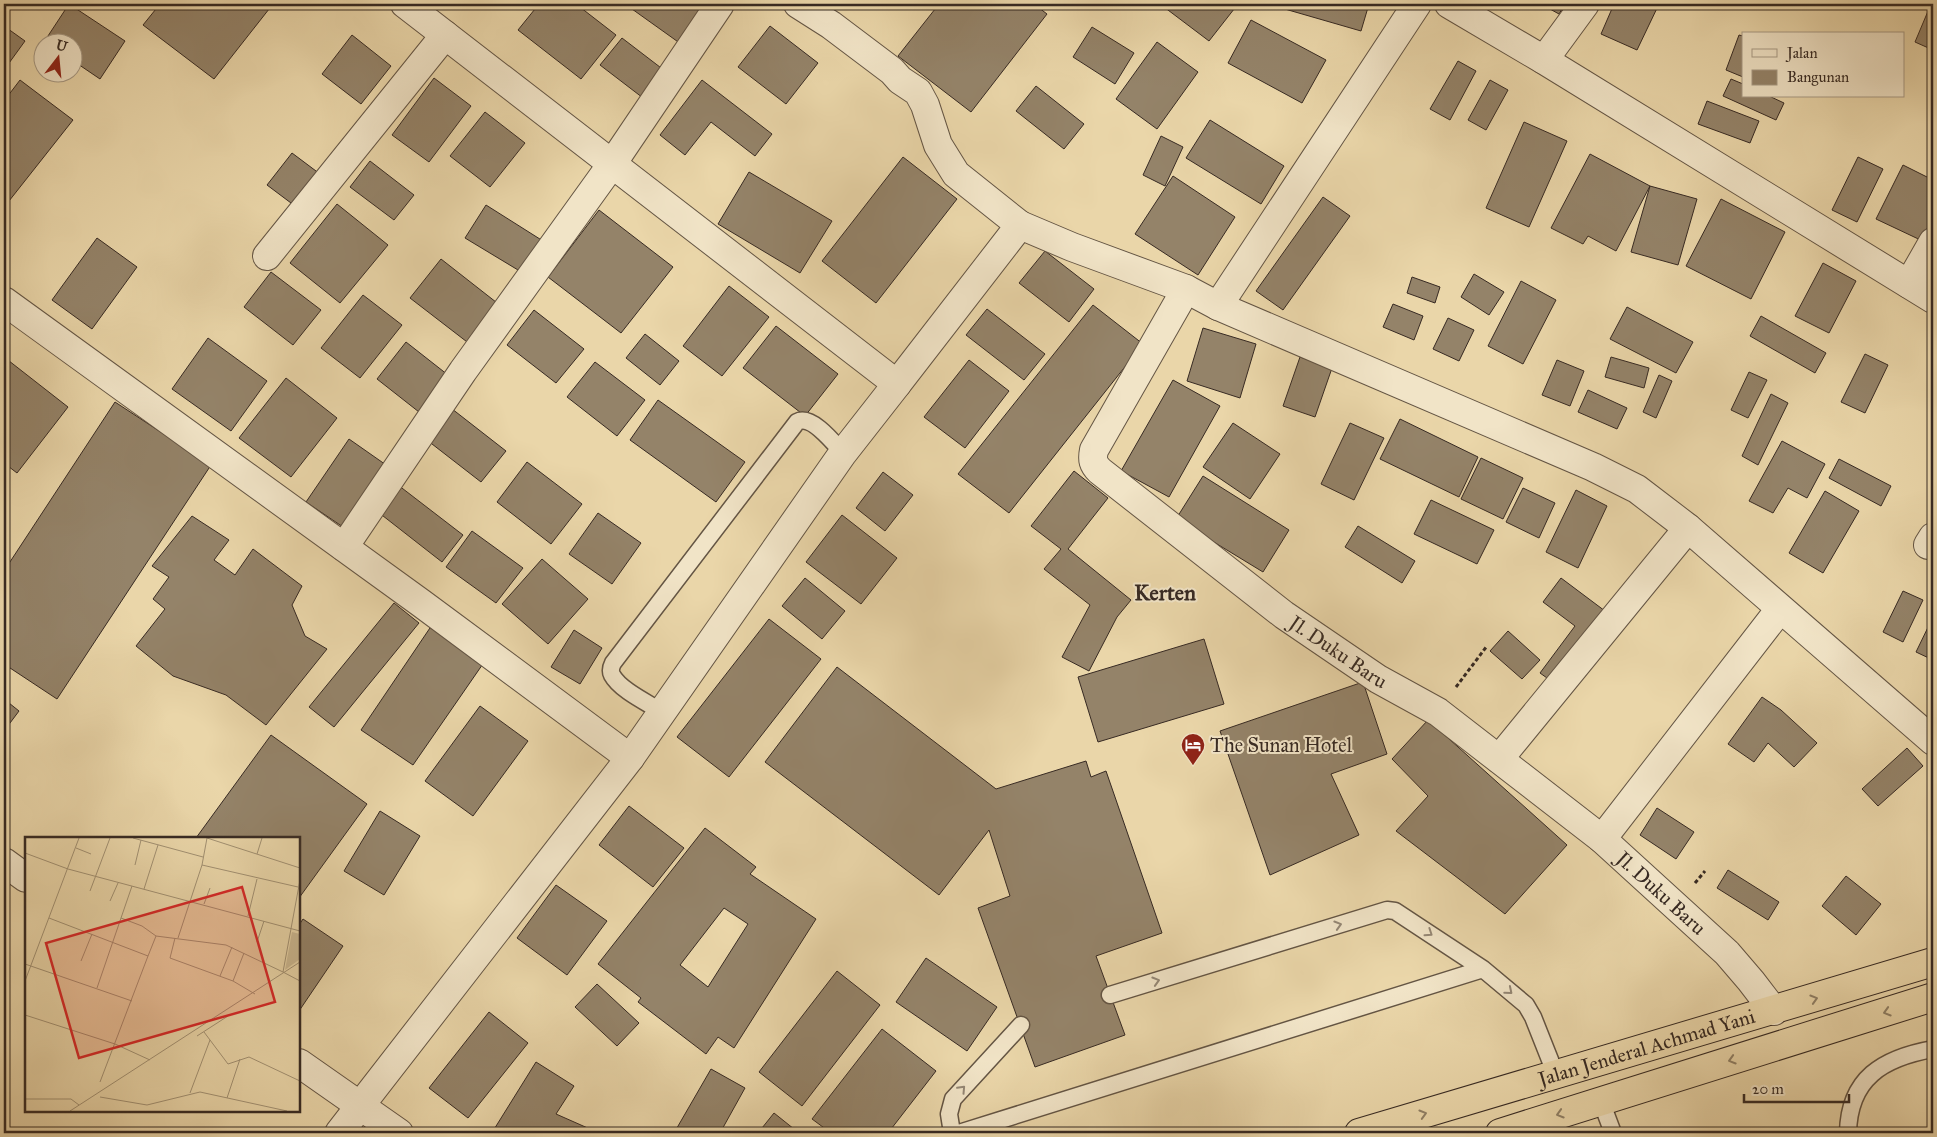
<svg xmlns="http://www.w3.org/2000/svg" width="1937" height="1137" viewBox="0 0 1937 1137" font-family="'IM FELL Great Primer',serif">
  <rect width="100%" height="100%" fill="#ead6a9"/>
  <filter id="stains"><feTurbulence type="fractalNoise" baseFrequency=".004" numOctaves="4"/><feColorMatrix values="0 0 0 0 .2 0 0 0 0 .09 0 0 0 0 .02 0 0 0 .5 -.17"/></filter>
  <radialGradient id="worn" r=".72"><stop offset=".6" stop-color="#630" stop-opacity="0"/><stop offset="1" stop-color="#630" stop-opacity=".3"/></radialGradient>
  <path fill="#948369" stroke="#372a23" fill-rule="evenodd" d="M69,4L125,41L100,79L72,60V42H44Z
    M160,4H273L214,79L143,25Z
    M539,4H576L616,35L581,79L518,30Z
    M625,4H710L681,44Z
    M939,4H1034L1047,14L971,112L898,56Z
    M1160,4H1238L1209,41Z
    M1272,4H1369L1361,31L1271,5Z
    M1541,4H1565L1559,14Z
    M1614,4H1659L1637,50L1601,34Z
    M1931,4H1933V50L1915,42Z
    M1251,20L1326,60L1302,103L1228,63Z
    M4,26L25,41L4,70Z
    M770,26L818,63L786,104L738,67Z
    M1092,27L1134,53L1115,84L1073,57Z
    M352,35L391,66L361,104L322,74Z
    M1739,35L1743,36V77L1726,70Z
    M622,38L669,74L647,101L600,65Z
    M1157,42L1198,72L1157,129L1116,99Z
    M1458,61L1476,71L1450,120L1430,109Z
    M434,78L471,106L429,162L392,135Z
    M1731,79L1743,84V96H1769L1784,103L1776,120L1723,96Z
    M20,80L73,120L9,201L4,197V101Z
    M702,80L772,134L755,156L711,122L685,155L660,135Z
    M1490,80L1508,90L1486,130L1468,120Z
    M1036,86L1084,124L1064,149L1016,111Z
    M1707,101L1759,121L1750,143L1698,124Z
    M485,112L525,143L490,187L450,156Z
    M1210,120L1284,166L1261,204L1186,158Z
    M1524,122L1567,141L1529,227L1486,208Z
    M1161,136L1183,147L1165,186L1143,175Z
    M292,153L324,177L299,209L267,185Z
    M1590,154L1650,186L1616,251L1588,236L1583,244L1551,228Z
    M903,157L957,199L876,303L822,261Z
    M1858,157L1883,169L1857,222L1832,210Z
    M370,161L414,195L394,220L350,187Z
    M1903,165L1933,180V236L1929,244L1876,219Z
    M749,172L832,221L800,273L718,224Z
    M1173,176L1235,217L1198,275L1135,234Z
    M1650,186L1697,199L1678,265L1631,252Z
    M1323,197L1350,216L1283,310L1256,291Z
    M1721,199L1785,232L1751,299L1686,266Z
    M337,204L388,245L340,303L290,263Z
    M486,205L543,241L523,273L465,238Z
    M599,210L673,267L621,333L548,277Z
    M97,238L137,267L92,329L52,300Z
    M1045,251L1094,289L1069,322L1019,283Z
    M441,259L501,306L471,345L410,298Z
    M1823,263L1856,281L1829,333L1795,316Z
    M271,272L321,310L293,345L244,307Z
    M1474,274L1504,292L1489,315L1461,297Z
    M1412,277L1440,287L1435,303L1407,293Z
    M1521,281L1556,300L1523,364L1488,346Z
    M729,286L769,317L722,376L683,346Z
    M363,295L402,325L360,378L321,348Z
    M1393,304L1423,316L1414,340L1383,327Z
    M1093,305L1143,344L1009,513L958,474Z
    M1627,307L1693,342L1676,373L1610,339Z
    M987,309L1045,354L1024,380L966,335Z
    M534,310L584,349L556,383L507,345Z
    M1761,316L1826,353L1815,373L1750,336Z
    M1448,318L1474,330L1459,361L1433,349Z
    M776,326L838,374L805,416L743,368Z
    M1203,328L1256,344L1240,398L1187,381Z
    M645,334L679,361L660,385L626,358Z
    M208,338L267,381L231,431L172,389Z
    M406,342L448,375L419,412L377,379Z
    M1865,354L1888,365L1865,413L1841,402Z
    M4,357L68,407L17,473L4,463Z
    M1300,357L1332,368L1315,417L1283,406Z
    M1611,357L1649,368L1644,388L1605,377Z
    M969,360L1009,391L965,448L924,417Z
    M1557,360L1584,371L1570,406L1542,395Z
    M595,362L645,400L617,436L567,397Z
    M1749,372L1767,380L1748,418L1731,410Z
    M1659,375L1672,381L1656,418L1643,412Z
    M286,378L337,418L291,477L239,438Z
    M1173,380L1220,406L1169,497L1121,471Z
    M1588,390L1627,408L1617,429L1578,412Z
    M1771,394L1788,403L1758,465L1742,456Z
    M658,400L745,462L716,502L630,440Z
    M115,402L211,465L57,699L4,664V571Z
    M447,405L506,451L481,482L423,437Z
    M1400,419L1478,457L1459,497L1380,459Z
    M1233,423L1280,454L1250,499L1203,467Z
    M1350,423L1384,438L1354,500L1321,484Z
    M349,439L389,467L346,529L306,502Z
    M1782,441L1825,464L1807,498L1788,488L1773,513L1749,501Z
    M1481,458L1523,478L1503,519L1461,499Z
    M1839,459L1891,486L1881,506L1829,478Z
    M527,462L582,504L551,544L497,502Z
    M1074,471L1108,498L1068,549L1131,600L1117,617L1089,671L1062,657L1090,605L1044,569L1061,549L1031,526Z
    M883,472L913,495L885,531L856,508Z
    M1203,476L1289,530L1263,572L1176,519Z
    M398,485L463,535L442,562L378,512Z
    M1523,488L1555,503L1539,538L1506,522Z
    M1576,490L1607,506L1578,568L1546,552Z
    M1825,491L1859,511L1823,573L1789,553Z
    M1431,500L1494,530L1477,564L1414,534Z
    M598,513L641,543L612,584L569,554Z
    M842,515L897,558L861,604L806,562Z
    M192,516L229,540L214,560L235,575L253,549L302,586L292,605L305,636L327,649L266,725L226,695L173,676L136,646L165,609L153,599L169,577L152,566Z
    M1358,526L1415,561L1402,583L1345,547Z
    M472,531L523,568L496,603L446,567Z
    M542,559L588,599L548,644L502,604Z
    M805,578L845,611L822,639L782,606Z
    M1561,578L1609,614L1554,683L1540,673L1575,626L1543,602Z
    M1903,591L1923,600L1903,642L1883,632Z
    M394,603L419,623L334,727L309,707Z
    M1933,617V660L1916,652Z
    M769,619L821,659L729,777L677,737Z
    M434,622L487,658L413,765L361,730Z
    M574,630L602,648L580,684L551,667Z
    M1508,631L1540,660L1522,679L1490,651Z
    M1204,639L1224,704L1098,742L1078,677Z
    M837,667L996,789L1086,761L1091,777L1106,771L1162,933L1096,956L1125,1035L1035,1067L978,908L1010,896L989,830L939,895L765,762Z
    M1363,682L1387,754L1331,774L1359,835L1270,875L1220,731Z
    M1762,697L1781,710L1817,743L1794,767L1768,743L1754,762L1728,744Z
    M4,699L19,711L4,731Z
    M480,706L528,741L473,816L425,781Z
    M1428,720L1567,845L1505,914L1396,831L1428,796L1392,759Z
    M271,735L367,804L299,898V838H196Z
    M1907,748L1923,766L1878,806L1862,789Z
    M629,806L684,848L653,887L599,845Z
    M1657,808L1694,832L1676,859L1640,835Z
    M380,811L420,836L384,895L344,871Z
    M705,828L756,867L750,874L816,919L734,1048L718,1037L706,1054L638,1002L641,998L598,964ZM724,908L748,924L708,987L680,965Z
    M1728,870L1779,902L1768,920L1717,888Z
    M1846,876L1881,904L1856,935L1822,906Z
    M556,885L607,921L567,975L517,938Z
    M303,919L343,946L299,1011V925Z
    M926,958L997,1007L967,1051L896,1002Z
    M837,971L880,1005L802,1106L759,1072Z
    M597,984L639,1023L617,1046L575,1007Z
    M489,1012L528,1043L468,1118L429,1088Z
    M882,1029L936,1071L888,1133H831L812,1119Z
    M536,1062L574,1086L556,1114L599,1133H496L493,1131Z
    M711,1069L745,1088L720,1133H674Z
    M774,1113L799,1133H758Z"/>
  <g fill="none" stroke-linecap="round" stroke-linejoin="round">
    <g stroke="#645544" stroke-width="19">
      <path id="service" d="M662,712C648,703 620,690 612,675C610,671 611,667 613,663L797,422C811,414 834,443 843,453
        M1110,995L1387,910L1395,911L1483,969L1526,1005L1533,1017L1556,1075
        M1601,1101L1613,1133
        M952,1133L949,1114L953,1099L1021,1025
        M959,1133L1483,969
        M1848,1133C1849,1078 1883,1058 1933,1049"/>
    </g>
    <g stroke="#645544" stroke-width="30">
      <g id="minor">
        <path d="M405,4L897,384L1020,225L956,174L938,145L925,105L918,92L900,80L892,71L831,25L798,4"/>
        <path d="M1449,4L1544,60L1933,299"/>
        <path d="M1544,60L1585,4"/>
        <path d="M1020,225L1072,247L1186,289L1218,306L1593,467L1637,489L1688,528L1933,741"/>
        <path d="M267,256L445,35"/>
        <path d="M1909,284L1933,242"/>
        <path id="s1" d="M1186,289L1094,450C1092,460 1093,464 1100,471L1284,615L1378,679L1438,712L1602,839L1727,953L1751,981L1774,1011"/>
        <path d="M4,301L421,603L630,758"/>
        <path d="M1218,306L1417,4"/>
        <path d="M1928,545L1933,537"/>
        <path d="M344,547L463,371L612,164L720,4"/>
        <path d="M1499,759L1688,528"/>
        <path d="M1602,839L1780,609"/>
        <path d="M339,1133L630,758L843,453L897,384"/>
      </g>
    </g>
    <g stroke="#645544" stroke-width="30">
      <path id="tertiary" d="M4,862L26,878
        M299,1063L399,1133"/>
    </g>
    <g stroke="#372a23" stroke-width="30">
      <g id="trunk">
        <path id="s2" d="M1359,1133L1933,962"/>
        <path d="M1500,1133L1933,997"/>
      </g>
    </g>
    <path stroke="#372a23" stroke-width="3" stroke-dasharray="4 2.5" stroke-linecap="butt" d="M1456,687L1487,646
      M1695,883L1705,871"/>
    <use href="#service" stroke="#f1e4c7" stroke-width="16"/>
    <use href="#minor" stroke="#f1e4c7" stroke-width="28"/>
    <use href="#tertiary" stroke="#f1e4c7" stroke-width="28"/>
    <use href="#trunk" stroke="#ead6a9" stroke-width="28"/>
  </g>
  <defs><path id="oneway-chevron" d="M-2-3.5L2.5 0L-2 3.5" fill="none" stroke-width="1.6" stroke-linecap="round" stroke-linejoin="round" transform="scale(1.25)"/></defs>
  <g stroke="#948775">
    <use href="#oneway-chevron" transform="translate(1338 925) rotate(-17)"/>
    <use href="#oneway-chevron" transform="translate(1429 933) rotate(34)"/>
    <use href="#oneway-chevron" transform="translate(1156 981) rotate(-17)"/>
    <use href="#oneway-chevron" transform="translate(1509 991) rotate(40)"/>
    <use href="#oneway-chevron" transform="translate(962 1089) rotate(-47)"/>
  </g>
  <g stroke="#908066">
    <use href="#oneway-chevron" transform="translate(1814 999) rotate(-17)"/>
    <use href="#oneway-chevron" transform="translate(1887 1012) rotate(163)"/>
    <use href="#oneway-chevron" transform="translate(1732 1060) rotate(163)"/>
    <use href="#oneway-chevron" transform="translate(1423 1114) rotate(-16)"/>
    <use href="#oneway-chevron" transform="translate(1560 1114) rotate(163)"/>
  </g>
  <defs>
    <g id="hotel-pin" transform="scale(1.25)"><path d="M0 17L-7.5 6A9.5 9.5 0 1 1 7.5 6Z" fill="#8f2418" stroke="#f1e4c7"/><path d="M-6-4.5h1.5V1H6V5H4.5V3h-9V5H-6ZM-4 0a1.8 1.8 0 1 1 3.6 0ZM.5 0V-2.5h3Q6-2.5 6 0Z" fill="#fff"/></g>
  </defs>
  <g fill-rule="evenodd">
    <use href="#hotel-pin" x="1193" y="745"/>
  </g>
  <g text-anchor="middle" stroke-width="4" stroke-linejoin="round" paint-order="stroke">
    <g font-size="20" fill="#372a23" stroke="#f1e4c7">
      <text dy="7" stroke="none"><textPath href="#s1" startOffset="508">Jl. Duku Baru</textPath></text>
      <text dy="7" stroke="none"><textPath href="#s1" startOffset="912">Jl. Duku Baru</textPath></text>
      <text dy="7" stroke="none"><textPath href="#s2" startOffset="300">Jalan Jenderal Achmad Yani</textPath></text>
    </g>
    <g font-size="20" fill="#372a23" stroke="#f1e4c7" text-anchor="start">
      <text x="1210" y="752">The Sunan Hotel</text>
    </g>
    <g font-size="22" font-weight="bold" fill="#372a23" stroke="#f1e4c7">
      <text x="1165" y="600">Kerten</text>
    </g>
  </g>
  <g transform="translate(25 837)">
    <rect width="275" height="275" fill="#ead6a9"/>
    <path d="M267,95L275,97V122L260,133Z" fill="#ccb992"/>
    <path fill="none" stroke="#a29173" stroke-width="1" d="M108,1L178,20M182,1L275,31M51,11L66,17M0,16L43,32L275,94M232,17L237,1M110,28L116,3M177,28L273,50M275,43L258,135L275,144M119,52L133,8M65,54L85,1M85,64L93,46M179,67L185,51M223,79L232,42M24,81L123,119L131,99L117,89L96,81L107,49M131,99L201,108L258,135M150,101L145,121L208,144L230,157M153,101L177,28L182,1M232,105L239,84M56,124L67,97M0,127L107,164M195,139L207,110M0,144L54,1M208,144L219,116M72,151L96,81M0,178L90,207L125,223M179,195L203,227L224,220L275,244M172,199L203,179M75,245L123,119M165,256L185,203M75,260L122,268L175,255L262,274M202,261L215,222M0,262H46L54,268M45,274L275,125"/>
    <path fill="#d62828" fill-opacity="0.15" stroke="#d62828" stroke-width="2.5" d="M217,50L250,165L54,221L21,106Z"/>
    <rect width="275" height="275" fill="none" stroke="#372a23" stroke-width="2.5"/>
  </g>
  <rect width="1937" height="1137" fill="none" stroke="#ead6a9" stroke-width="20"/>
  <rect x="5" y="5" width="1927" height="1127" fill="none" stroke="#372a23" stroke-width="2.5"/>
  <rect x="10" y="10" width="1917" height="1117" fill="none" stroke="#372a23"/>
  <rect x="1742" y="32" width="162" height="65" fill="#f1e4c7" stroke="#a79a85"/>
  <rect x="1752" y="49" width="25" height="8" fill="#f1e4c7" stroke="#a79a85"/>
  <text x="1787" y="58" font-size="15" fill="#372a23">Jalan</text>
  <rect x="1752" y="70" width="25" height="15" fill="#948369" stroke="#a79a85"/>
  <text x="1787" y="82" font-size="15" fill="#372a23">Bangunan</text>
  <g transform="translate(58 58) rotate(16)"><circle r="24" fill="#f1e4c7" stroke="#a79a85"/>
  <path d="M0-4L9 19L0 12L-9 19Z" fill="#8f2418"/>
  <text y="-8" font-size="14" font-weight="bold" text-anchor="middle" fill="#372a23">U</text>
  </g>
  <path d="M1744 1094v8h105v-8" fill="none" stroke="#372a23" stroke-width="2.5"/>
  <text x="1752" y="1094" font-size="15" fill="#372a23" stroke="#f1e4c7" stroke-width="4" paint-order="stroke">20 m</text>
  <rect width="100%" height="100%" filter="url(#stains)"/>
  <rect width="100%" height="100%" fill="url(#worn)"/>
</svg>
